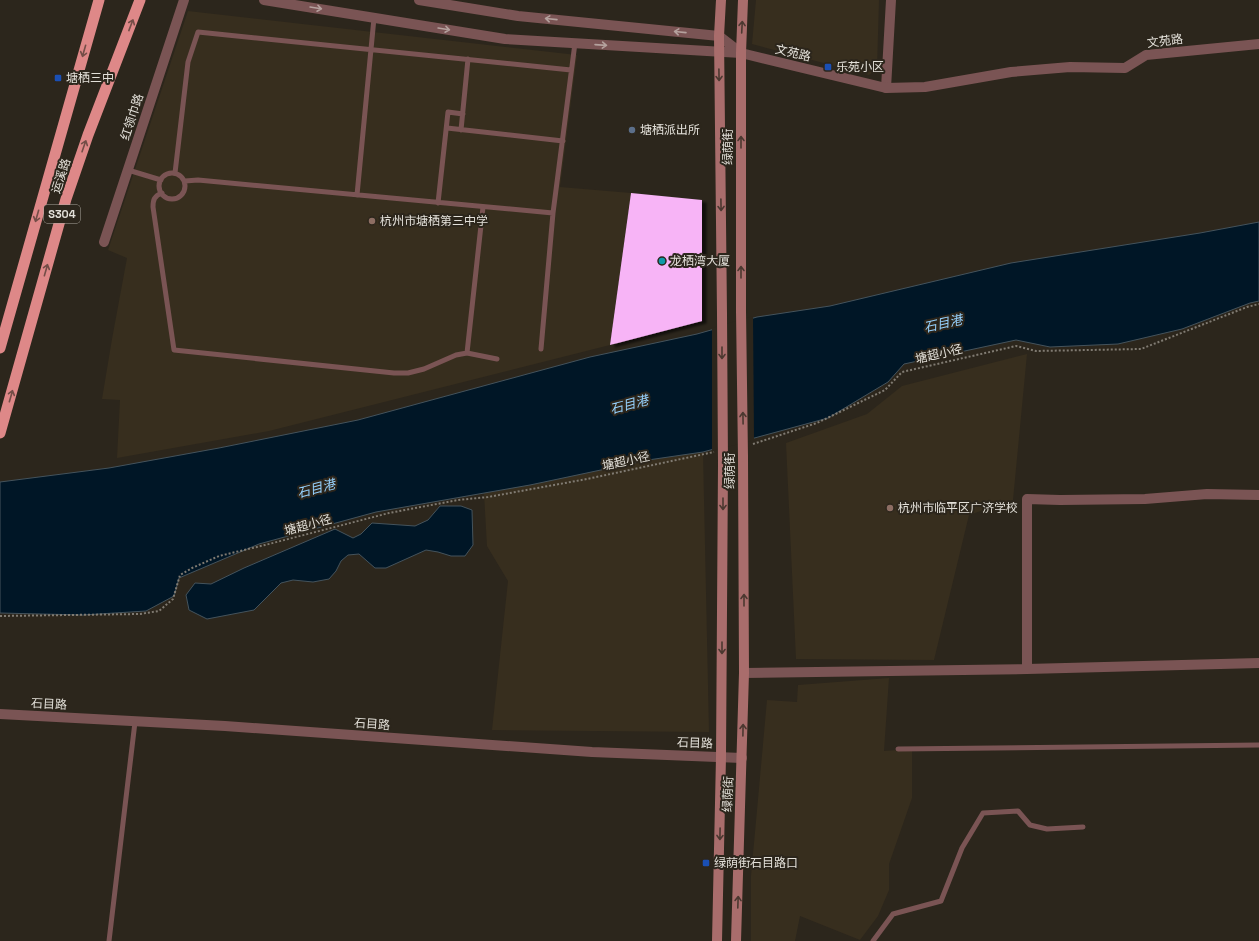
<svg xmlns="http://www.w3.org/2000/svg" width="1259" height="941" viewBox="0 0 1259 941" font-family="'Space Grotesk','Noto Sans SC',sans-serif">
  <defs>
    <filter id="shadow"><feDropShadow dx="4.5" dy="2.5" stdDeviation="1" flood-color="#0009"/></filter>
  </defs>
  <rect width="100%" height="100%" fill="#2c261c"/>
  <path fill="#372e1e" d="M756,0H879L877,69L869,75L752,44Z
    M188,11L577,55L560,187L631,193L610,345L269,431L117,458L120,400L102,399L112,339L127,258L108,250Z
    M1027,354L1013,500L969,515L934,660L796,659L786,443L867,414L902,386Z
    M703,452L709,732L492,730L508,581L487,546L484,493L648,460Z
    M889,678L884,751L912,749V798L889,864V890L878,916L860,940L800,916L795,941H751V876L767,700L797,702L798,685Z"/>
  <path fill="#001626" stroke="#44535c" d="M1259,222V301L1250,303L1182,329L1118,344L1050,347L1016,340L904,364L888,382L828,418L703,452L648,460L530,485L376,512L259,544L179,578L174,596L146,611L83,615L0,613V482L109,468L219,448L358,420L590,357L697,334L757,317L830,306L1011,263L1200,233Z
    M440,506H461L472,510L473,545L465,556H451L438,552L426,550L386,568H375L359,554L348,555L341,561L336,571L329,579L313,582L293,580L281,583L254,610L207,619L189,610L186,595L195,583L211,584L244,568L335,529L353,538L361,534L372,523L415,526L428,520Z"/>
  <path fill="#2c261c" d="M753,316L754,440L712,451V328Z"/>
  <path fill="#f7b4f6" filter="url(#shadow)" d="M631,193L702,200V321L610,345Z"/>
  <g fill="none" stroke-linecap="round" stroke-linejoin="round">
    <path stroke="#807b72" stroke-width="2" stroke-dasharray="2 2" stroke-linecap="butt" d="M753,444L817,423L885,390L902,372L1016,346L1036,351L1141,349L1247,307L1259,304
      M0,616L140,614L159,611L173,599L180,575L192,568L219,556L265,545L389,513L458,500L488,497L587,479L714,452"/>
    <path stroke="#7a5454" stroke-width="5" d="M447,128L563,141
      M461,130L468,59
      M128,170L161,180
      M175,173L188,62L198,32L571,70
      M159 186a13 13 0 1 1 26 0a13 13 0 1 1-26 0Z
      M185,181L198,180L553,213
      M162,193C154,196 153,200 153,207L174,350L394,373H408L424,369L456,355L467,353L497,359
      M357,195L374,18
      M438,203L448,112L463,114
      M541,349L553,213L575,43
      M467,353L483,207
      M898,749L1259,745
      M109,941L135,722
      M873,941L893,914L941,901L962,848L983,813L1018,811L1030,825L1047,829L1083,827"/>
    <path stroke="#7a5454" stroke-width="10" d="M886,88L891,0
      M104,242L184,0
      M1027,669V499L1060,500L1145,499L1207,494L1259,495
      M744,673L1027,669L1259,663"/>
    <path stroke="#7a5454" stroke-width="10" d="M264,0L505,39L741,53
      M419,0L518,16L719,36L741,53L886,88L925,87L1011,72L1070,67L1125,68L1146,55L1259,44
      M0,714L225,726L592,752L742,758"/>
    <path stroke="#a96d6c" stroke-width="10" d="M721,0L719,36L722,314
      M741,311V53L743,0
      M717,941L721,757L723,465
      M736,941L744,673L743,457"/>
    <path stroke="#de8888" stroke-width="11" d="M0,348L99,0
      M0,433L66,199L88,135L140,0"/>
    <path stroke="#a96d6c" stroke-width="10" d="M741,311L743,457
      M722,314L723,465"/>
  </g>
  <defs><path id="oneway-shaft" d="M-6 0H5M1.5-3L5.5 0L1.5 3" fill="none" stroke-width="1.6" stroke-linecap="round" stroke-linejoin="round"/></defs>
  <g stroke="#b4a19d">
    <use href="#oneway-shaft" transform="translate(316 8) rotate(9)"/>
    <use href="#oneway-shaft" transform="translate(551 19) rotate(-174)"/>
    <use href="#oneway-shaft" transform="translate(444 29) rotate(9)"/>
    <use href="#oneway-shaft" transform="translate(680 32) rotate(-174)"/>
    <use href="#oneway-shaft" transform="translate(601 45) rotate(4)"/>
  </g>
  <g stroke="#734d47">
    <use href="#oneway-shaft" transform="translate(131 25) rotate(-69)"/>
    <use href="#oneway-shaft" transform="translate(84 51) rotate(106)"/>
    <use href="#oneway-shaft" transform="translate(84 146) rotate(-71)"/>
    <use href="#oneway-shaft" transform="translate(37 216) rotate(106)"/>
    <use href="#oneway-shaft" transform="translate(46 270) rotate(-74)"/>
    <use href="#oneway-shaft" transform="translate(11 396) rotate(-74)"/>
  </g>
  <g stroke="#4b3830">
    <use href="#oneway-shaft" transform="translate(742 27) rotate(-87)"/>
    <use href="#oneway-shaft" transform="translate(719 75) rotate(89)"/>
    <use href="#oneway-shaft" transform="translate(741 142) rotate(-90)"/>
    <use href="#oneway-shaft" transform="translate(721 205) rotate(89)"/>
    <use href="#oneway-shaft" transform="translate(741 272) rotate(-90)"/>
    <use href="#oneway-shaft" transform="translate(722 353) rotate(90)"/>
    <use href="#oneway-shaft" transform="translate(743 418) rotate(-91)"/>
    <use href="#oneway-shaft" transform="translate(723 504) rotate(90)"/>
    <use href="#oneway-shaft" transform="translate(744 600) rotate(-90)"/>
    <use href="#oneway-shaft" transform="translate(722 648) rotate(90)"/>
    <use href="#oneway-shaft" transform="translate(743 730) rotate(-89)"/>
    <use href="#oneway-shaft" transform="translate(720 834) rotate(91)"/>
    <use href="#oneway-shaft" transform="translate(738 902) rotate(-88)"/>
  </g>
  <g fill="#1a4fb4" stroke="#2c261c" stroke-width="1.5">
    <rect x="824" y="63" width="8" height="8" rx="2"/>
    <rect x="54" y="74" width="8" height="8" rx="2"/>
    <rect x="702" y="859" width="8" height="8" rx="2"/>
  </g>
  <circle fill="#5c6f8a" stroke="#2c261c" stroke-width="1.5" cx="632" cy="130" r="4"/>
  <g fill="#8d6e63" stroke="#2c261c" stroke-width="1.5">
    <circle cx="372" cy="221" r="4"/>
    <circle cx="890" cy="508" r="4"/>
  </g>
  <circle fill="#0f9aa8" stroke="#2c261c" stroke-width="1.5" cx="662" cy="261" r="4"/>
  <g text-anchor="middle" stroke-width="4" stroke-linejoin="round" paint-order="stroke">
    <rect fill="#2c261c" stroke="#aca8a0" stroke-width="1" x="44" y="205" width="36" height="18" rx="3"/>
    <g font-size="11" font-weight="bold" fill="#e3e0d9">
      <text x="62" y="218">S304</text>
    </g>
    <g font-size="12" fill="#e3e0d9" stroke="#2c261c">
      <text transform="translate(1165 41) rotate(-7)" y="4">文苑路</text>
      <text transform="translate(793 53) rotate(13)" y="4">文苑路</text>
      <text transform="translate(132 117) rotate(-72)" y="4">红领巾路</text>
      <text transform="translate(728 147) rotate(-90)" y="4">绿荫街</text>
      <text transform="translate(61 176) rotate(-72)" y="4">运溪路</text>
      <text transform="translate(939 354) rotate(-13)" y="4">塘超小径</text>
      <text transform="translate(626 461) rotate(-12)" y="4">塘超小径</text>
      <text transform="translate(730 471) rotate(-90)" y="4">绿荫街</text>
      <text transform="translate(308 525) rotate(-15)" y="4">塘超小径</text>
      <text transform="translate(49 704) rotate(3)" y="4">石目路</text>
      <text transform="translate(372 724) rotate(4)" y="4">石目路</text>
      <text transform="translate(695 743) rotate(2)" y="4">石目路</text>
      <text transform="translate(728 794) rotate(-88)" y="4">绿荫街</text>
    </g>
    <g font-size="12" fill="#e3e0d9" stroke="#2c261c" text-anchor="start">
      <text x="836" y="71">乐苑小区</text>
      <text x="66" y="82">塘栖三中</text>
      <text x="640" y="134">塘栖派出所</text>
      <text x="380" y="225">杭州市塘栖第三中学</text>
      <text x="670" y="265">龙栖湾大厦</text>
      <text x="898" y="512">杭州市临平区广济学校</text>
      <text x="714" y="867">绿荫街石目路口</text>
    </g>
    <g font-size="13" font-style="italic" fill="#96d1fd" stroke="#2c261c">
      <text transform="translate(943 323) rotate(-13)" y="5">石目港</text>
      <text transform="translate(629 404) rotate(-15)" y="5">石目港</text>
      <text transform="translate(316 488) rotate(-15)" y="5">石目港</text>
    </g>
  </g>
</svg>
